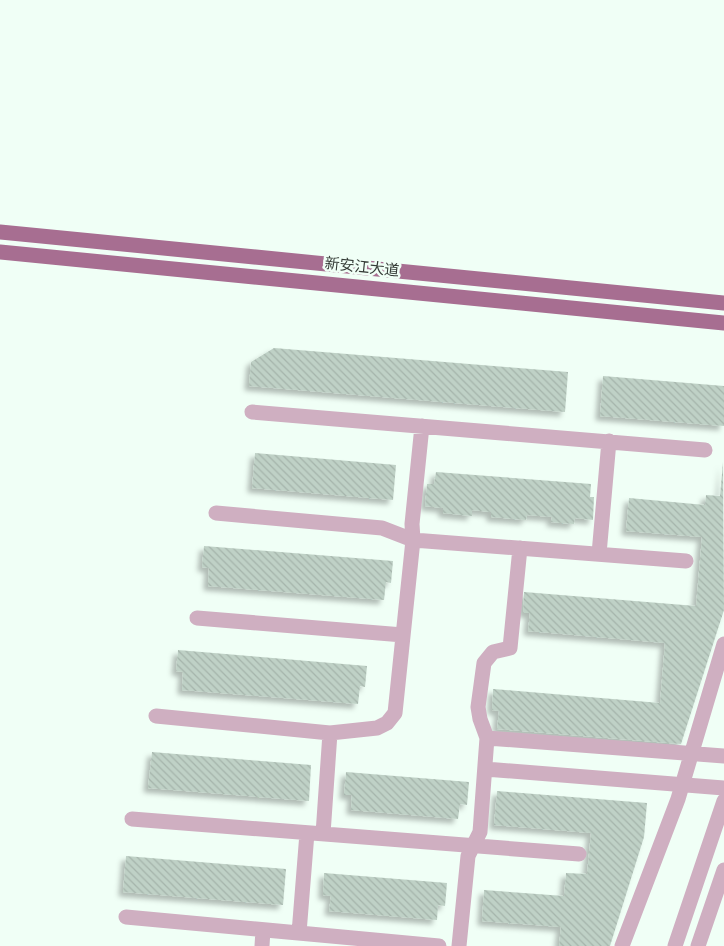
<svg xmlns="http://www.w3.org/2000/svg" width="724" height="946" viewBox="0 0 724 946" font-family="Jost,'Noto Sans SC',sans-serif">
  <defs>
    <pattern id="building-back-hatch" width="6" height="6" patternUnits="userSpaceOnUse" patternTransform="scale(1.25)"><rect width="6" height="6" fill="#bfd1c6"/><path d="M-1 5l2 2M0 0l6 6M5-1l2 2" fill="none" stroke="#a5b4ab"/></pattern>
    <filter id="shadow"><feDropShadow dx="-4.5" dy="4.5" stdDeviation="2.5" flood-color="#0004"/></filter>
  </defs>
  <rect width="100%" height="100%" fill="#f0fff6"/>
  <path fill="url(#building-back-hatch)" filter="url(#shadow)" d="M274,348L568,372L565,412L249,386L251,362Z
    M603,376L724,386V426L600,416Z
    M255,453L396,465L393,500L252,488Z
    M723,462L724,610L681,744L497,729L499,711L492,710L493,689L660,703L665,643L528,631L530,613H523L524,592L696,606L702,537L626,531L629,498L705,505L706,495L720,496Z
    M436,472L591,484L590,497H594L593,520L575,518L574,524L551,522L552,517L527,515L526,520L491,517V512L472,510V516L443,513V508L425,506L427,484H434Z
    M204,546L393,561L391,583L386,582L384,600L208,586L209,568L202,567Z
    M178,650L367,666L365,687L360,686L358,704L182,690L183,672L176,671Z
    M152,752L311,765L309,801L148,788Z
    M346,772L469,782L467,805L460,804L458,819L351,810L352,795H344Z
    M497,791L647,803L644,837L610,946H559L561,927L482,921L484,890L564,896L566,873L587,874L591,833L494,825Z
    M126,856L286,869L283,905L123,892Z
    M324,873L447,883L445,906L438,905L437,920L329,911L331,896L323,895Z"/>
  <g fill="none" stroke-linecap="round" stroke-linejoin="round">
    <path stroke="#cfafc1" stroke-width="15" d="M252,412L705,450
      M216,513L382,528L413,540L686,561
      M599,554L609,441
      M197,618L403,635
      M156,716L330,733L377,728L387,723L395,713L413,540L412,524L422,426
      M487,738L724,756
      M485,769L724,788
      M132,819L579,854
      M323,834L330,733
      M126,917L439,946
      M299,933L307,833
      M262,946L263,930
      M459,946L468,856L480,832L487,738L480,719L478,707L484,663L493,652L510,648L520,548
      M622,946L678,799L724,644
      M675,946L724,801
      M698,946L724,870"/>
    <path stroke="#a76e91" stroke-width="15" d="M0,232L724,303
      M0,252L724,323"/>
  </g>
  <g text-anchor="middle" stroke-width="5" stroke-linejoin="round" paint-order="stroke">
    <g font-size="15" fill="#343b36" stroke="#f0fff6">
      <text transform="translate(362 267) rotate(6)" y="5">新安江大道</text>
    </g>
  </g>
</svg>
